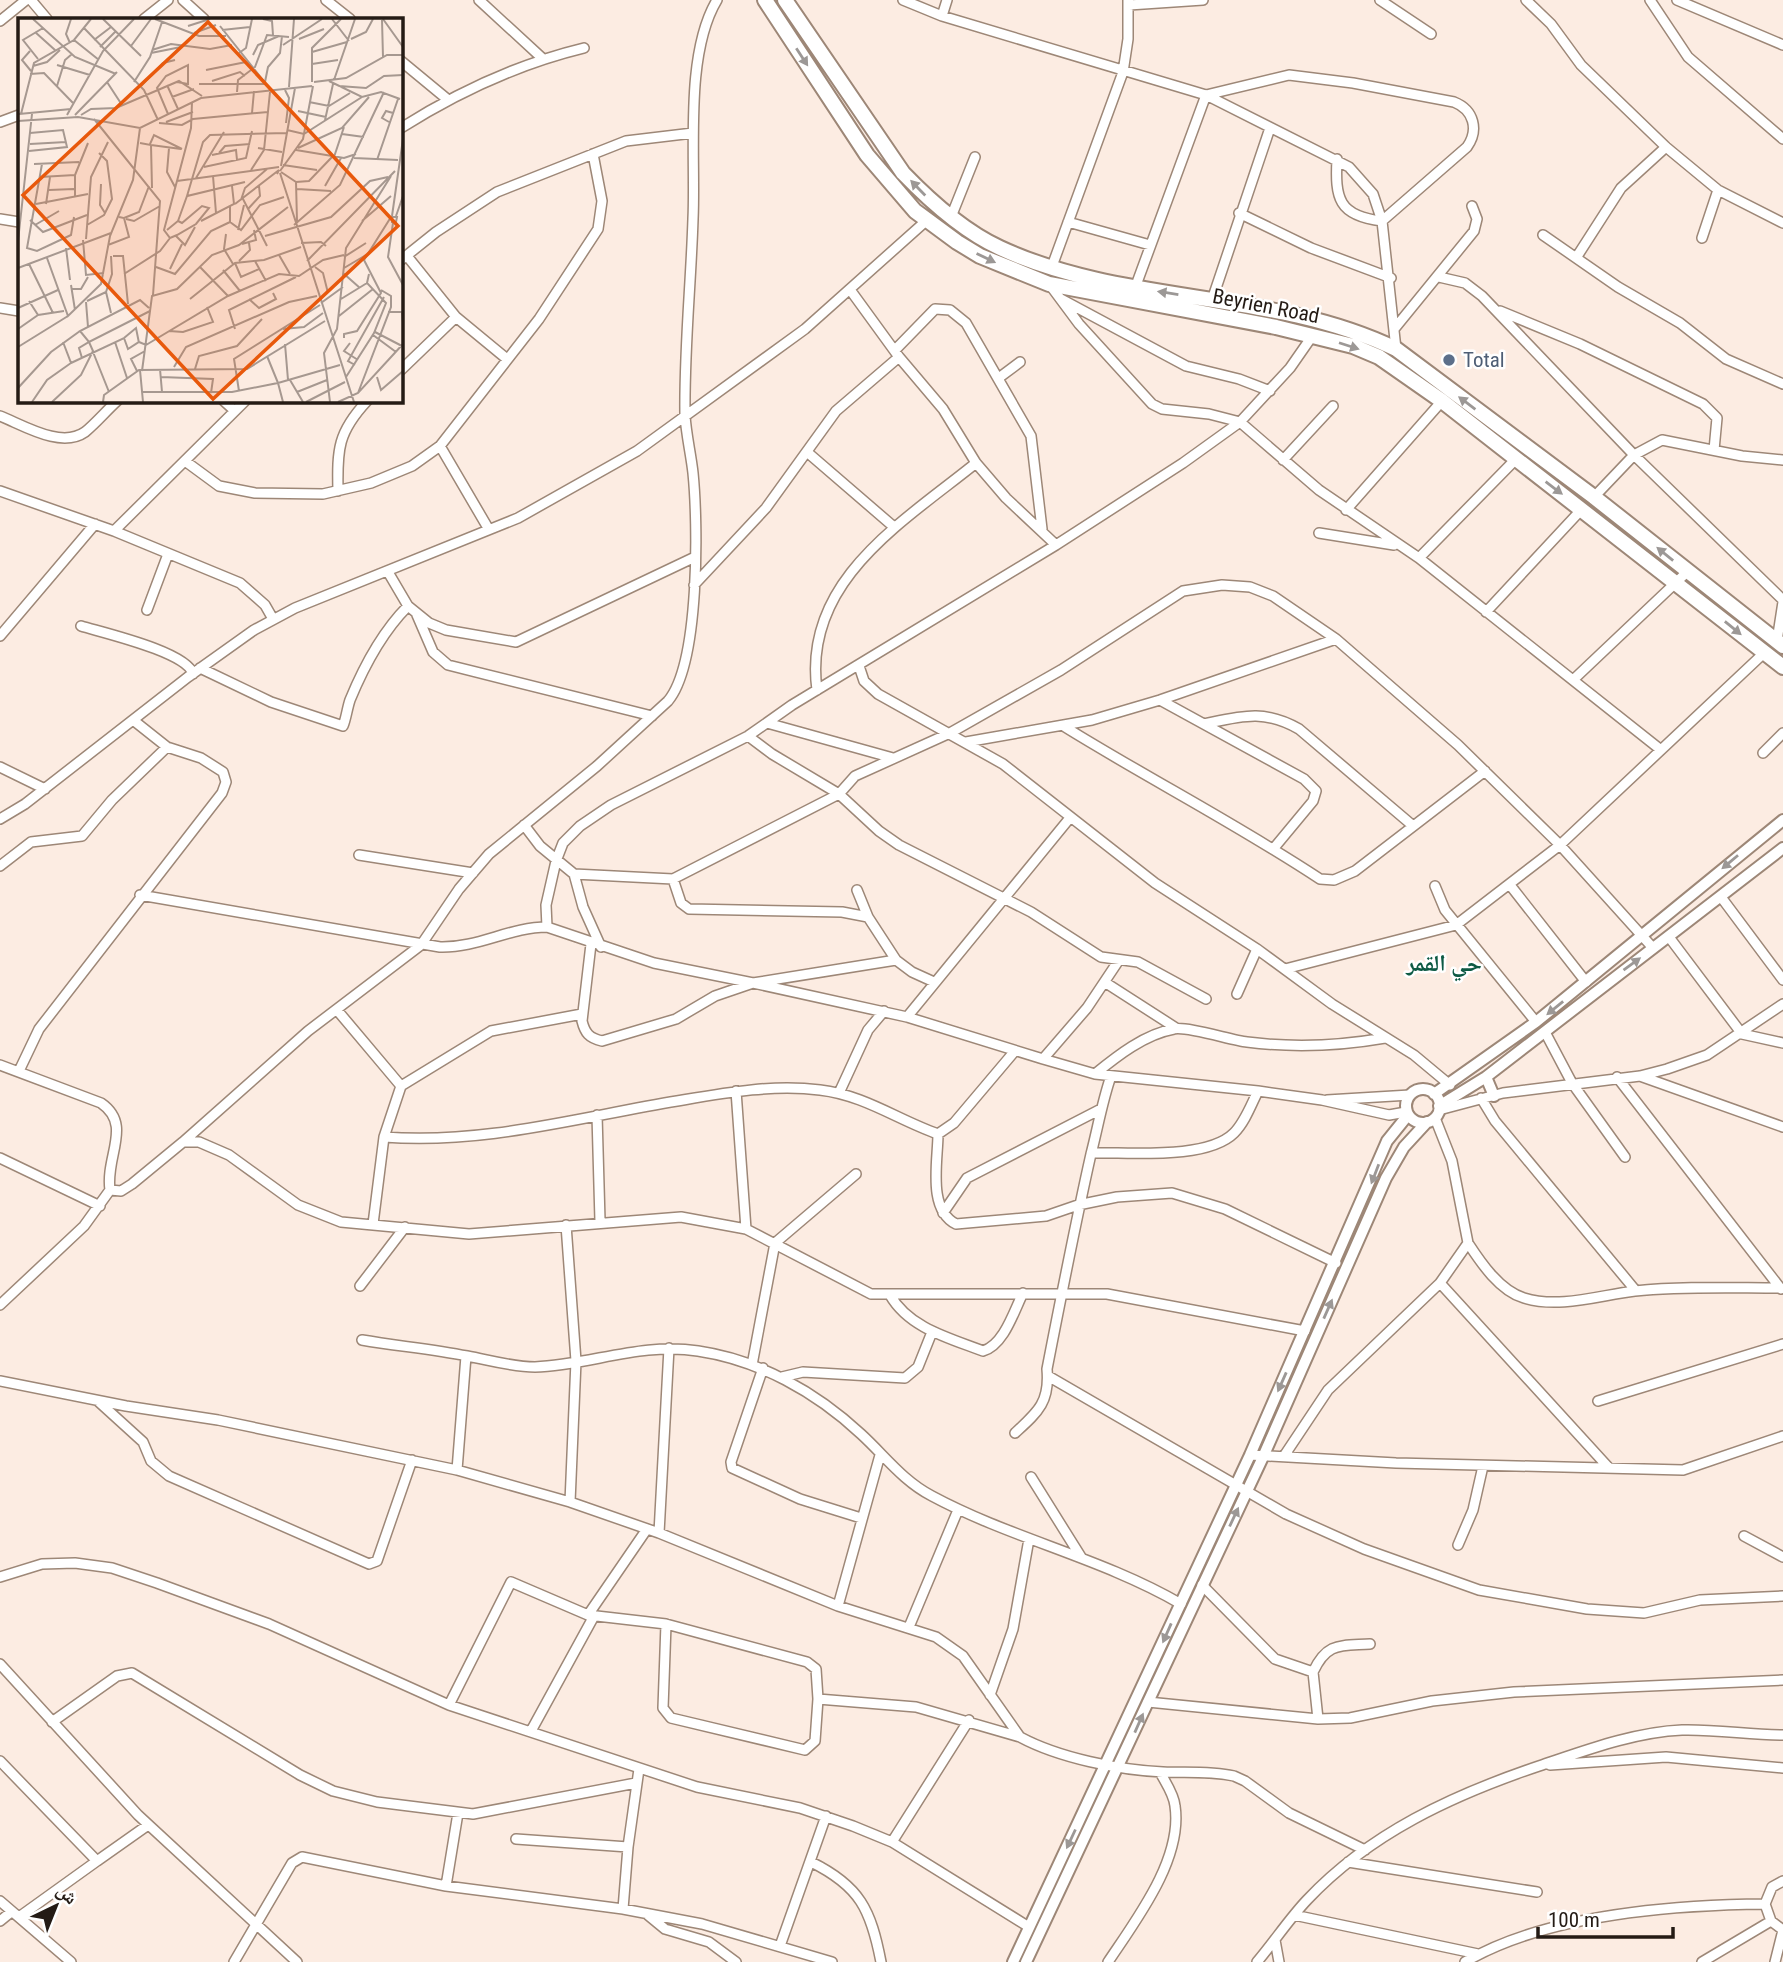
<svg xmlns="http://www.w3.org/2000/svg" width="1783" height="1962" viewBox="0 0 1783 1962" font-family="'Roboto Condensed','Noto Naskh Arabic',sans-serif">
  <rect width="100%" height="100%" fill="#fcece2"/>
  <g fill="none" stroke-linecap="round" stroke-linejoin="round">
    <g stroke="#9d8777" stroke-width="12">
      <path id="minor" d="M31,0L47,19
        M183,0L204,19
        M326,0L350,19
        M479,0L542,58
        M903,0L942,16L1206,95L1349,167L1373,194L1382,221L1396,349
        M1380,0L1431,34
        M1526,0L1551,24L1581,65L1666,147L1718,190L1783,223
        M1650,0L1688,57L1783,139
        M1677,0L1783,45
        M1129,5L1203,0
        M942,16L947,0
        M144,19L168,0
        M0,21L26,0
        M401,61L447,99
        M0,122L19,115
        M401,128C458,92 518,64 584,48
        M1239,213L1311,248L1391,278
        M951,217L975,157
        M0,219L19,222
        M1068,222L1150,245
        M1543,235L1618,287L1680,323L1726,359L1783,384
        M1702,238L1718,190
        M407,256L456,317L507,359
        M1576,258L1621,188L1666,147
        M401,260L436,232L497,192L626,141L693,133
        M1051,269L1123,72L1128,39V0
        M1439,277L1465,283L1482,296L1634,455L1783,600
        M1050,285L1079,324L1152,404L1162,409L1209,414L1240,422L1319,490L1419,558L1661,750
        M1135,288L1206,95L1289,75L1353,83L1454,102C1474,110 1479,130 1467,147L1382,221C1338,216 1335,198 1337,159
        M1061,299L1186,366L1239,379L1270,391
        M1212,300L1270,128
        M0,308L19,311
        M1500,311L1580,344L1703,404L1717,418L1714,450
        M1395,328L1474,231L1477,219L1472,206
        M896,349L935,309L950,310L966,323L1031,436L1042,529
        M899,357L943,409L976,463L1006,498L1056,545
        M401,370L456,317
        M1000,377L1020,362
        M224,401L235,411
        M0,416C23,425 61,449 85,432C96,423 106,411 117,401
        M440,446L488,528
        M807,452L894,527
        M1283,460L1333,406
        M185,461L219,486L255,493L323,494L371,483L412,466L440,446L539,319L598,229L602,201L593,154
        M0,491L114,531L240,583L265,605L273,619
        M338,491C337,449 338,432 367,401
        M1594,497L1634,455L1662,440L1742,456L1783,460
        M1346,510L1442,401
        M114,531L245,401
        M1319,533L1394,545
        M1419,558L1515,460
        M694,585L766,508L836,411L899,357L851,291
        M408,606L429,623L446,630L516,642L695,557
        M147,610L168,554
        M1486,612L1582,509
        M417,615L433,652L448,665L652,716
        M81,626C104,633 187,652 193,674
        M0,636L95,524
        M1777,641L1783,602
        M859,666L864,681L878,694L1003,764L1155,883L1257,949L1332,1004L1414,1055L1450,1085
        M200,668L271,702L343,726C346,719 347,709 350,700C364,666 382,632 408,606L388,572
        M1573,680L1687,572
        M817,690C802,581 903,522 976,463
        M1160,700L1304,779L1316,791L1313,801L1274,848
        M767,723L893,758
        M1204,724C1242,716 1264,709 1299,729L1412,825
        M1065,727C1149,779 1237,824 1320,879L1334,880L1355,871L1485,771
        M748,736L772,754L839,794
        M966,742L1092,720L1160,700L1336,639
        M1763,753L1783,733
        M0,767L45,789
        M0,819L25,804L188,677L254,630L295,608L518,518L637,451L805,329L926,221
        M524,825L540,846L574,874L583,907L601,947
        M359,855L473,873
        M0,866L31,842L82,836L112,800L167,747L133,720
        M574,874L673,879L839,794
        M673,879L681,903L689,909L842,912L868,917L896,960L753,983L654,963L547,927L546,905L556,861L563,843L580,826L611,805L748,736L792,705L1056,545L1183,463L1240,422L1290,368L1313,335
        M1510,885L1586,982
        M1435,886L1445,910L1536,1022
        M857,890L868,917
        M140,895L440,947C478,948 510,927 547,927
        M1721,897L1783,980
        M1669,937L1742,1034L1783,1043
        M591,944L582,1021C585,1033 589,1038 602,1041L676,1019L715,996L753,983L907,1017L1043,1059L1087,1008L1119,960
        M896,960L912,972L934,982
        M1285,969L1456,925L1560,845L1764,653
        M1106,983L1176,1028
        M1237,994L1257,949
        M1206,999L1138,962L1101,957L1031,912L899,845L879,831L839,794L855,776L950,733L1061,670L1183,591L1222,585L1250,587L1273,596L1336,639L1458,745L1560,845L1653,948
        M337,1010L401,1086L384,1137C483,1145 580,1117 677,1101C724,1093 772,1084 820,1090C864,1095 898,1120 938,1134L954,1123L1014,1052
        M907,1017L1069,819
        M1545,1032L1572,1083L1625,1157
        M1043,1059L1095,1074L1258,1091L1322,1100L1389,1115L1406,1112
        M0,1065L101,1103C133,1125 105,1156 110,1190
        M19,1071L39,1029L222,793L226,782L223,772L201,758L167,747
        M1095,1074C1117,1056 1145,1034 1174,1029C1186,1026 1231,1040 1247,1042C1294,1048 1339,1046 1385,1038
        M1640,1076L1783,1127
        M1617,1077L1781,1289
        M401,1086L491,1031L582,1014
        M736,1091L746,1229
        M839,1093L868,1030L884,1011
        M1481,1098L1495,1121L1636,1291
        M1327,1100L1410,1095
        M1439,1110L1503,1093L1640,1076L1667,1069L1707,1055L1783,1004
        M597,1115L600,1221
        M938,1134C938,1161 927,1209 956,1224L1046,1216L1078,1205L1117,1197L1172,1193L1225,1209L1336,1263
        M183,1142L308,1031L421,945L459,889L489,854L597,766L668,701C700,663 698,523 693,473C691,454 686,434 685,415C684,350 691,284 693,219C696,156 684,55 717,0
        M1092,1153C1129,1152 1207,1160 1234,1133C1245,1122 1251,1105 1258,1091
        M0,1158L100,1206
        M943,1213L967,1178L1099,1110
        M373,1224L384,1137
        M566,1225L576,1361L570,1502
        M1468,1243C1481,1263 1500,1291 1524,1298C1560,1309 1600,1295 1635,1291C1683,1286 1732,1288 1779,1288
        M1440,1283L1609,1468
        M360,1286L405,1227
        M890,1295C909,1328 949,1338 983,1351C1004,1345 1014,1311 1023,1293
        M0,1305L84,1226L110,1190L121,1191L132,1184L183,1142H199L229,1155L298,1205L341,1222L469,1234L681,1217L746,1229L871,1294H1107L1305,1331
        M362,1340C397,1346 432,1349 467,1356C489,1360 512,1367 535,1367C590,1365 642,1342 698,1351C759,1360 816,1392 861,1434C885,1456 903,1481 932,1496C1012,1539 1102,1558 1181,1604
        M752,1365L775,1243L856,1174
        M763,1368L731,1462L732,1468L800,1499L861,1518
        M1048,1376L1286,1514L1364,1549L1479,1590L1587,1609L1644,1613L1700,1600L1783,1596
        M782,1377L803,1372L905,1378L918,1367L932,1332
        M0,1381L126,1406L218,1420L457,1470L570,1502L659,1533L838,1606L936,1637L963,1656L1020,1737C1059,1758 1119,1770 1163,1772C1187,1773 1210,1771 1234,1776L1245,1781L1289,1813L1365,1850
        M1598,1401L1783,1344
        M99,1402L143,1442L151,1461L169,1476L369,1564L377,1561L412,1460
        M1015,1433C1038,1412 1050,1402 1047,1369C1061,1297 1075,1225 1091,1154C1098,1127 1102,1102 1111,1076
        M1250,1455L1396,1463L1683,1470L1783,1436
        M1284,1456L1328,1390L1440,1283L1468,1243L1452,1161L1435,1118
        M457,1470L466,1356
        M1031,1477L1081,1557
        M659,1533L669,1348
        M1744,1536L1783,1557
        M1458,1545L1473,1510L1483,1466
        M0,1577L42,1564L75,1563L112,1568L157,1583L269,1624L449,1705L697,1787L800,1808L853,1826L892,1842L1029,1927
        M1202,1585L1275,1659L1313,1672L1318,1719
        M838,1606L880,1455
        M588,1615L647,1529
        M666,1624L663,1708L671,1718L805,1750L815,1741L818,1699
        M909,1627L958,1510
        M0,1664L138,1815L297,1962
        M1313,1672C1327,1642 1340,1646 1370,1644
        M990,1695L1013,1629L1029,1539
        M1148,1702L1318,1719L1350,1718L1432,1701L1514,1692L1783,1680
        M449,1705L511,1582L588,1615L666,1624L807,1662L816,1669L818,1699L916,1707L1020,1737
        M52,1722L117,1676L132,1673L300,1775L333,1791L377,1802L473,1814L636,1783
        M531,1731L594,1616
        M0,1761L97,1861L19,1917
        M1550,1765L1666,1757L1783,1768
        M516,1839L628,1847
        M892,1842L969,1720
        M97,1861L148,1825
        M811,1862C860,1886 871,1910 881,1962
        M1348,1862L1537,1892
        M1783,1881L1772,1887L1765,1904L1771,1921L1783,1930
        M446,1886L458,1813
        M0,1901L71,1962
        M623,1909L628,1847L639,1769
        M648,1915L665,1929L709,1942L736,1962
        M1294,1915L1478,1954
        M0,1921L11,1912
        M1275,1940L1279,1962
        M780,1946L826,1816
        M234,1962L292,1863L302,1857L446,1886L623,1909L702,1924L832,1962
        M1108,1962C1136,1920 1183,1859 1175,1806C1174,1794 1165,1782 1160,1772
        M1257,1962C1274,1942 1289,1919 1307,1900C1370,1833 1453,1795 1539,1766C1584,1751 1634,1732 1682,1730C1716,1729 1750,1735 1783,1735
        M1465,1962C1545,1915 1673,1905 1765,1904
        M1702,1962L1771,1921
        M1775,1962L1783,1930"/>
    </g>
    <g stroke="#9d8777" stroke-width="14">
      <path id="tertiary" d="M1486,1077L1494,1096
        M1406 1106a17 17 0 1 1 34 0a17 17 0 1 1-34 0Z
        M1434,1094L1536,1022L1783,820
        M1439,1106L1486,1077L1783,848
        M1013,1962L1250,1455L1387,1141L1408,1115
        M1026,1962L1263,1457L1386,1178L1404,1147L1427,1122"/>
    </g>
    <g stroke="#9d8777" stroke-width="18">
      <path id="primary" d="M765,0L867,155L915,211L957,242L980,256L1049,284L1276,327L1353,346L1379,357L1442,401L1783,667
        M785,0L903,173C931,202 963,231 1000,248C1125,306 1272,289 1396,349L1594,497L1783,646"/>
    </g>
    <use href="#minor" stroke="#fff" stroke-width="9"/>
    <use href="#tertiary" stroke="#fff" stroke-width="10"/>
    <use href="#primary" stroke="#fff" stroke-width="14"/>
  </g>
  <defs><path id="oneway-solid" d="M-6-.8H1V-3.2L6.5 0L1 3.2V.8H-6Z" transform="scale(1.75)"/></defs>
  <g fill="#9c9896">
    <use href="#oneway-solid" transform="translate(802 57) rotate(57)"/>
    <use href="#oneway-solid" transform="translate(918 188) rotate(-134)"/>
    <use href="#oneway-solid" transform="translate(986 258) rotate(26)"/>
    <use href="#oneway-solid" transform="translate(1168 293) rotate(-171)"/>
    <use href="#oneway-solid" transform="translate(1349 346) rotate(18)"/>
    <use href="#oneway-solid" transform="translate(1467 403) rotate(-143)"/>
    <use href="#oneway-solid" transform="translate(1554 488) rotate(37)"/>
    <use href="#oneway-solid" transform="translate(1665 554) rotate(-141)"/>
    <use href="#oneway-solid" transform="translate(1733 628) rotate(39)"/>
    <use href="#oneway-solid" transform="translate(1730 862) rotate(140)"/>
    <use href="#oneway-solid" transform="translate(1632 964) rotate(-36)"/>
    <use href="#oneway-solid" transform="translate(1555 1008) rotate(141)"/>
    <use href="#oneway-solid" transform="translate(1375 1174) rotate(111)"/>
    <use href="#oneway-solid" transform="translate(1328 1309) rotate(-66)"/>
    <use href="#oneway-solid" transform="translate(1282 1382) rotate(114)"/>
    <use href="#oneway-solid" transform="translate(1234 1517) rotate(-65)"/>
    <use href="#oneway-solid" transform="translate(1167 1633) rotate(114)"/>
    <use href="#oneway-solid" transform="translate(1139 1723) rotate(-66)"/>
    <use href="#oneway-solid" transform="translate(1071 1839) rotate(115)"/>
  </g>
  <circle fill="#5c6f8a" stroke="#fff" stroke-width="2.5" cx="1449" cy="360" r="7"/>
  <g text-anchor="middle" stroke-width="5" stroke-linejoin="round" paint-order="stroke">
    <g font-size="21" fill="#241b15" stroke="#fff">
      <text transform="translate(1266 306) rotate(11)" y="7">Beyrien Road</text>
    </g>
    <g font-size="21" fill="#4e5e75" stroke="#fff" text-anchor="start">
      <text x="1463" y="367">Total</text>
    </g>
    <g font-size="23" font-weight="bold" fill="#0d5a44" stroke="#fff">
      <text x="1444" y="971">حي القمر</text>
    </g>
  </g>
  <g transform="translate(18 18)">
    <rect width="385" height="385" fill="#fcece2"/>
    <path fill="none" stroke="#a69890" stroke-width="2" d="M15,1L57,39L98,56M85,1L123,38M137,1L181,18H208M245,1L254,3L255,17M314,1L331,23M365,1L385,29M364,2L365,39M170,8L192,1M202,8L252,71M66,10L126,72L140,102M204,12L232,9M17,14L37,32M176,15L198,7M281,21L306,11M333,21L348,14L355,1M56,22L81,42M76,22L93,9M52,25L48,16L53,1M265,27L304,1M113,28L133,1M82,29L98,13M134,32L153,26L192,31L214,27M12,33L4,42L13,53M294,34L329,24M133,35L163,29M221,35L228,30L234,1M235,37L240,27L261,18M20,41L5,22L25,10M294,46L320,42M39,47L72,57M15,48L29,44L42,32M188,52L228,44M12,56L26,55L56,86M316,62L337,1M194,63L222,54L227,58M311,63L344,79L363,74L382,81M89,64L104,87M116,64L132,39L144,4M247,64L250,49L262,35L264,18M294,64V30L323,1M296,64L328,60L369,37H385M181,66H248M149,67L160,91M39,68L47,42L54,36M123,68L145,45L157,42M321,68L348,70L366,58L385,57M271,69L276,1M267,72L271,80L268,105M219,74L220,62L237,49L249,17L271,19M154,79L176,71M291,84L311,88L332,75M280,93L308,99M234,95L236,73M1,96L53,91M3,96L16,45L56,22L73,1M150,96L139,70L148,58L170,47V66L159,64M49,97L85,33L116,1M57,97L99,54M63,97L73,91L98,90L161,63L184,78M76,101L142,183L135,277M307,102L315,66M0,103L60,99L122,110L183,80L294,68M148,104L175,94M371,104L364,100L368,93L375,95M141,105L164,107L175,101L250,94M269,112L286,116L344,79M324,116L346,119M122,125L133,127L134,170M12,126L48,124M132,126L136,117L164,131M133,127L163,131M151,130L149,154L157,169M240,130L264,134M280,130L324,110L351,79M278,132L326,140L338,136M11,133L49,129L45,112L12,115M201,135L207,128L232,126M194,137L218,132L219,142M316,139L326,109M336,140L380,142M359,142L380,81M16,146L61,144M24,146L9,230L19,233L53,217L56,199M265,147L299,152M263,148L277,70M186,149L228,140L234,113M233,152L246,132L252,74M262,153L285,121L295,68M263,154L278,164L279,203M262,155L336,384M195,158L198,195M22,159L57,157M178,160L206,114M159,163L261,149M227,164L169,178L185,124L192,117L269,115M278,164L291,163L314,139M83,166L82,187L87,195M307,168L323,140M279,171L313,173M31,172L56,171M57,179V157L70,125M225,181L249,228M223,182L227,170L249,151M18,186L70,176M28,186L32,159M217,186L261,152L259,156M230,191L242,178L241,168M374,198L385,121M378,198L385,178M106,200L121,194L131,168M108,201L116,203L142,188M12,202L25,214L69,197M160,203L164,205L184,188L191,190L178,206L159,217L152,220L146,212L173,110L174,84M183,203L216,186L214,168M344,203L373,178M212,204L223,212L242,187L266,179M375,205L370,239L385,267M17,207L41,193M69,207L86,197L94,181L89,143L81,135M276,207L322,167L366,74M149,212L160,203L169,178M220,212L226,187M208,216L206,231L215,246M158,218L167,227L177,209M247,218L313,199L352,163L370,159M68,221L73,159L90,124M65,222L68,257L86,255M0,223L14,96M283,225L303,224L308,228M224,226L238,222L236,212M90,227L111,219L106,200L101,199M48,230L52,262M261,237L272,256M95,238H105L110,286M326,239L348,225M29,240L50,298L83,266L92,218L115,162L122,110M221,243L232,232L231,225M237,243L248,263M289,243L377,153M217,245L223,259L241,251M11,246L35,295M138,249L157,256L193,213L212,204V188M182,249L210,278M297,249L305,255L310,275M0,250L93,215M326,250L348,237M152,251L164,226M205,252L222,273M325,255L342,270M106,256L142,233L152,220M53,267L57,292M54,271H63L70,259M88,274L94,256L93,238M172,281L217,245L246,242L283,229M231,281L241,290L258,281L255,275M323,281L349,265M69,283L88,274L93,295M68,284L70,309M303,285L325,269M0,290L40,272M131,290L122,282L62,313L71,324L132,293M370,294H384L385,305M20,297L46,293M321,298L355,271M0,311L20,297L11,283M217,311L211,292L278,259M265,311L286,309L305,295M151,313L165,314L195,304L189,289M357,314L384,328M355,317L378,334M106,320L118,310L121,325M326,320V316L339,313L363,275L346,242L373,199H379L378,204H373M97,324L109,360M332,325L326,333L340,342M267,326L270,362M0,329L50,298M75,334L91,374M249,338L260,365L322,347M53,345L106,320L110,331L121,324L128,327L210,278L261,256L281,258L305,242L326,237M337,347L330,343L366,279M156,349L168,329L271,284L299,278M142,351L144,374M177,351L181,338L219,328L244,301M122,352L125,384M119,353L113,341L127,333M124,353L134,278L159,271L194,237L221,227L270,189M143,359L195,361L193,375M328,359L356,315L368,285L349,265L351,256M359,359L363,372L385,353M272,362L285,384M0,370L33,334L62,313M221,373L216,341L302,287M125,374H214L260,365L265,384M279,374L309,362M340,375L373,289V278L363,272M14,384L29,362L53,345L45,324M34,384L63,357L75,333L71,324L61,330L64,340M85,384L86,377L121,352L229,351L307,303M288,384L327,364M312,384L306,335L319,311L328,230L373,158M320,384L340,375L385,326"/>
    <path fill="#e8590c" fill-opacity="0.15" stroke="#e8590c" stroke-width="3.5" d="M190,4L380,208L195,381L5,177Z"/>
    <rect width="385" height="385" fill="none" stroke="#241b15" stroke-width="3.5"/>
  </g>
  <g transform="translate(56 1906) rotate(43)" stroke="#ffffff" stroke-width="5" paint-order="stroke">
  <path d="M0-5L12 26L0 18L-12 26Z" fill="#241b15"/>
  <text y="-10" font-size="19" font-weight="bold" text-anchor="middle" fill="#241b15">ش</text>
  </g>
  <path d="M1538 1927v10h135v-10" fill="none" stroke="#241b15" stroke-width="3.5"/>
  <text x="1548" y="1927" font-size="21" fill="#241b15" stroke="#ffffff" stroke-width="5" paint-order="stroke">100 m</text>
</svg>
